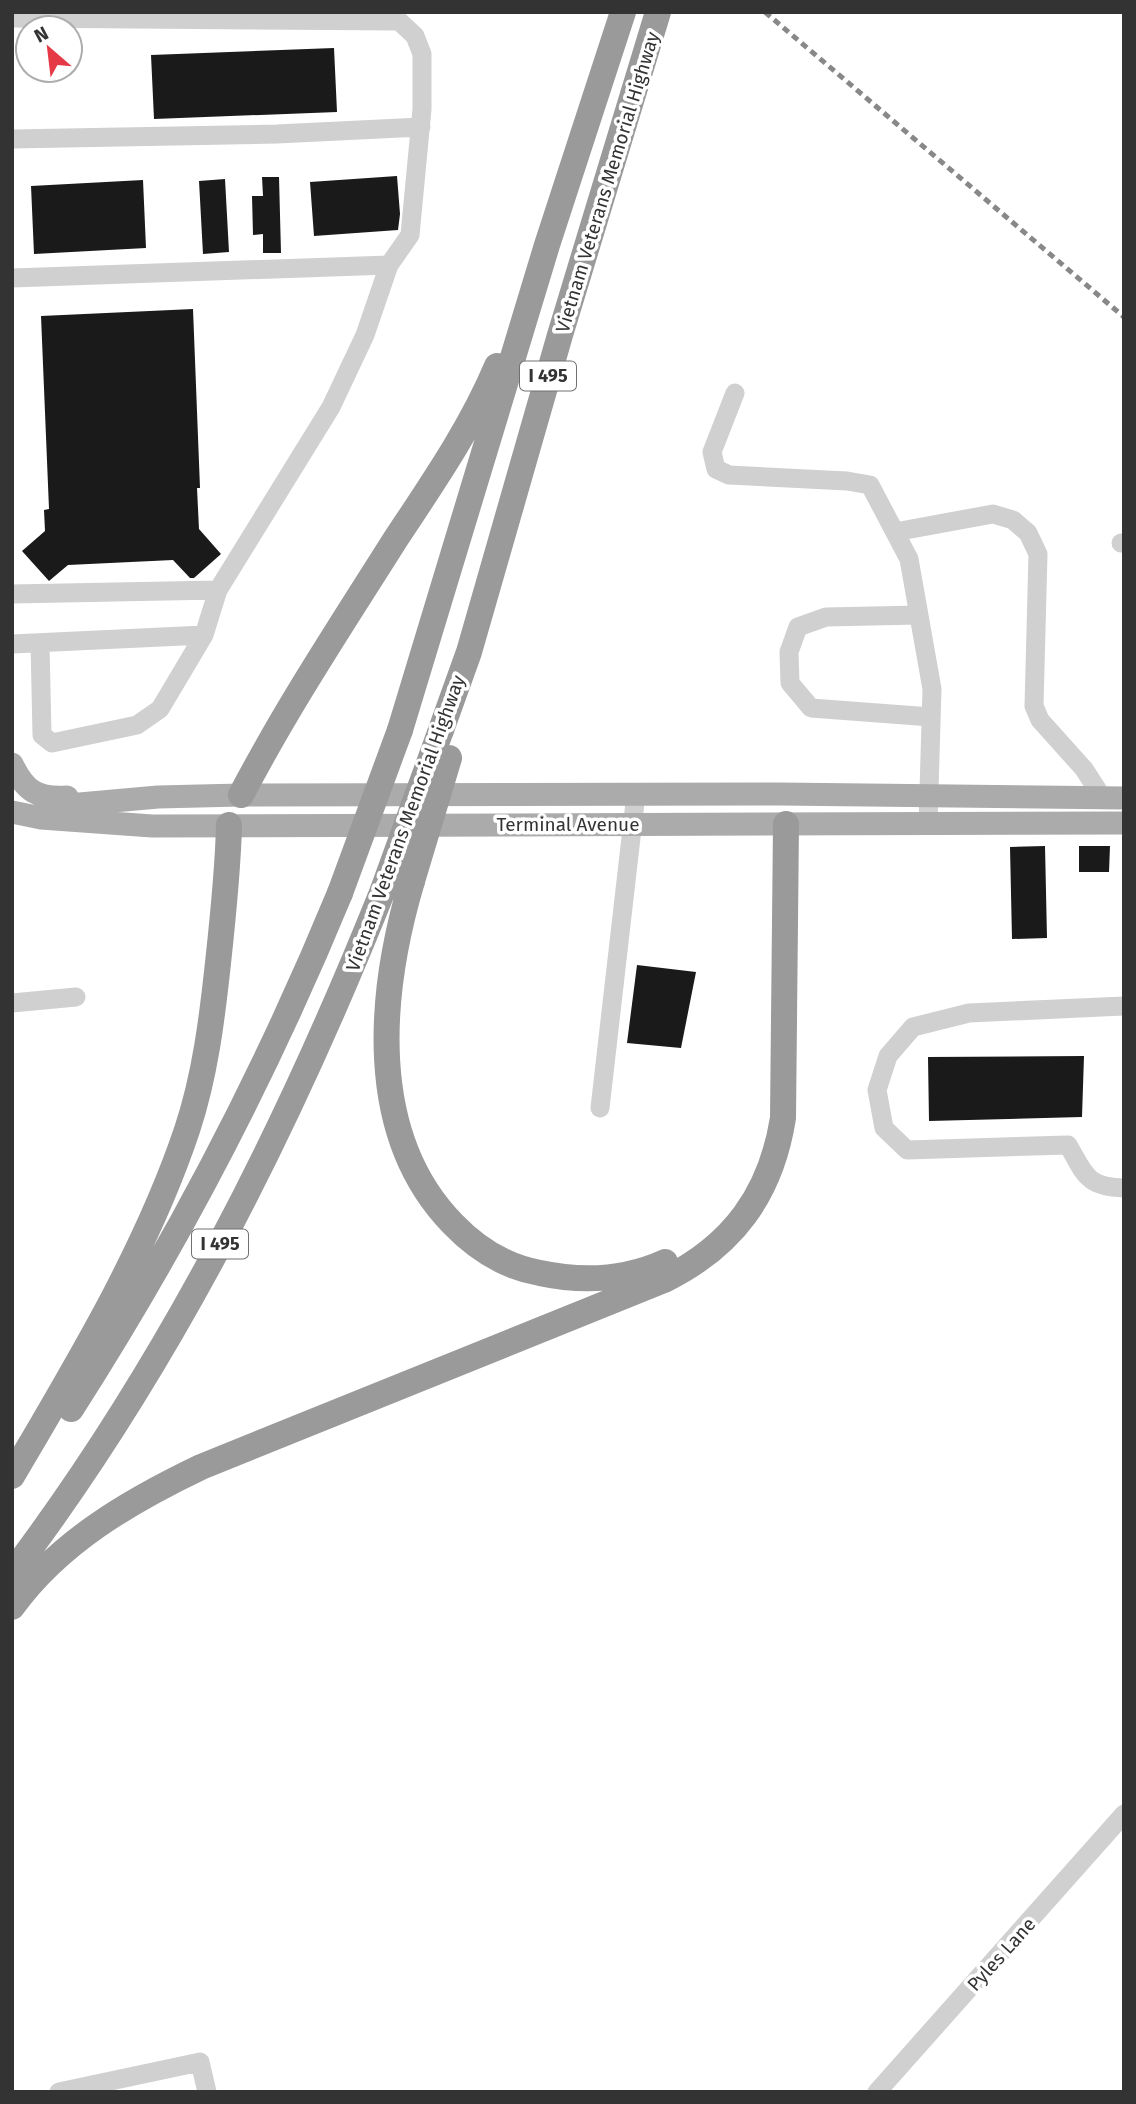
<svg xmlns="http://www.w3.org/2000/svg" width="1136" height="2104" viewBox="0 0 1136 2104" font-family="'Fira Sans',sans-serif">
  <rect width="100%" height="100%" fill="#fff"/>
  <path fill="#1a1a1a" d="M334,48L337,112L154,119L151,55Z
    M397,176L400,214L398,230L314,236L310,182Z
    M262,177H279L281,253H263V234L253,235L252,196H263Z
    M225,179L229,252L203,254L199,181Z
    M143,180L146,248L34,254L31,186Z
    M193,309L200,488H197L199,529L221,554L194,578H190L173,560L68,565L49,581L22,551L45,531L44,510L49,509L41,316Z
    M1045,846L1047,938L1012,939L1010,847Z
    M1079,846H1110L1109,872H1079Z
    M637,965L696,972L681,1048L627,1043Z
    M1084,1056L1082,1117L929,1121L928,1057Z"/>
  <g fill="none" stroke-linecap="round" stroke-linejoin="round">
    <path stroke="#d0d0d0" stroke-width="19" d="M12,18L399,21L415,36L422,54V109L410,235L389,265
      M12,139L277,134L421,127
      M12,278L389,265L365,335L331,407L218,590L12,594
      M735,393L712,452L716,469L729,475L847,481L870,485L909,559L932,689L928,824
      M895,532L993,514L1013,520L1028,533L1038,554L1034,706L1040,720L1084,769L1102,797
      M1121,543H1124
      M919,615L826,617L798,627L789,652L790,683L811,708L931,717
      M40,643L42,735L52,743L137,725L160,709L204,635L218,590
      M12,644L204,635
      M12,1003L76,997
      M1124,1006L969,1013L913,1027L888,1056L877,1090L884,1128L907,1150L1068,1145C1085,1174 1086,1187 1124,1188
      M600,1108L636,794
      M59,2092L200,2062L207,2092
      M877,2092L1124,1814"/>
    <path stroke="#ababab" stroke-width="23" d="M12,764C25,791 37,799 67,797
      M46,807L158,797L241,795L780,794L1124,798
      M12,812L41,818L152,826L1124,823"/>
    <path stroke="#9a9a9a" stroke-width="26" d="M400,730L547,245L623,12
      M441,730L469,652L560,335L658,12
      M241,795C287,707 342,624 395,540C432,484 471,428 497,366
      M412,881C379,992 365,1134 453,1224C477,1249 506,1267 540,1273C582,1282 625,1280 665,1262
      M71,1409C176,1245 266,1073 340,893
      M12,1476C77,1365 146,1252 187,1130C205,1076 212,1019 218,963C223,917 228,871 229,825
      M12,1573C169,1365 287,1130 383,890
      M12,1607C59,1542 130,1501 201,1467L664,1280C733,1246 771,1194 783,1118L786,824"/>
    <path stroke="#888" stroke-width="5" stroke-dasharray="7 5" stroke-linecap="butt" d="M765,12L1124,317"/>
    <path stroke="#9a9a9a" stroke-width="26" d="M412,881L449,758
      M383,890L441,730
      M340,893L400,730"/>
  </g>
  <g text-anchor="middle" stroke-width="7" stroke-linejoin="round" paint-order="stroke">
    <g fill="#fff" stroke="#707070" stroke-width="2">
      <rect x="520" y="361.5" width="56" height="29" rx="5"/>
      <rect x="192" y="1229.5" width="56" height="29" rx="5"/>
    </g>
    <g font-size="18" font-weight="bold" fill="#333">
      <text x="548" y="382">I 495</text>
      <text x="220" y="1250">I 495</text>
    </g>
    <g font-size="19" fill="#333" stroke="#fff">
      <text transform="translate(607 182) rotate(-73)" y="7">Vietnam Veterans Memorial Highway</text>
      <text transform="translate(405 823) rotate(-70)" y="7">Vietnam Veterans Memorial Highway</text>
      <text x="568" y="831">Terminal Avenue</text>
      <text transform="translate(1001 1954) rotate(-48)" y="7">Pyles Lane</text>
    </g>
  </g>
  <rect width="1136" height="2104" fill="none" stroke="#333333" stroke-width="28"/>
  <g transform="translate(49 49) rotate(332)"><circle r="33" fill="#ffffff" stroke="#adadad" stroke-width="2"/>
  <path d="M0-5L12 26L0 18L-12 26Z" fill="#e63946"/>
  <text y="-10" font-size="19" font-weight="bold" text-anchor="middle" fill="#333333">N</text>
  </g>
</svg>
